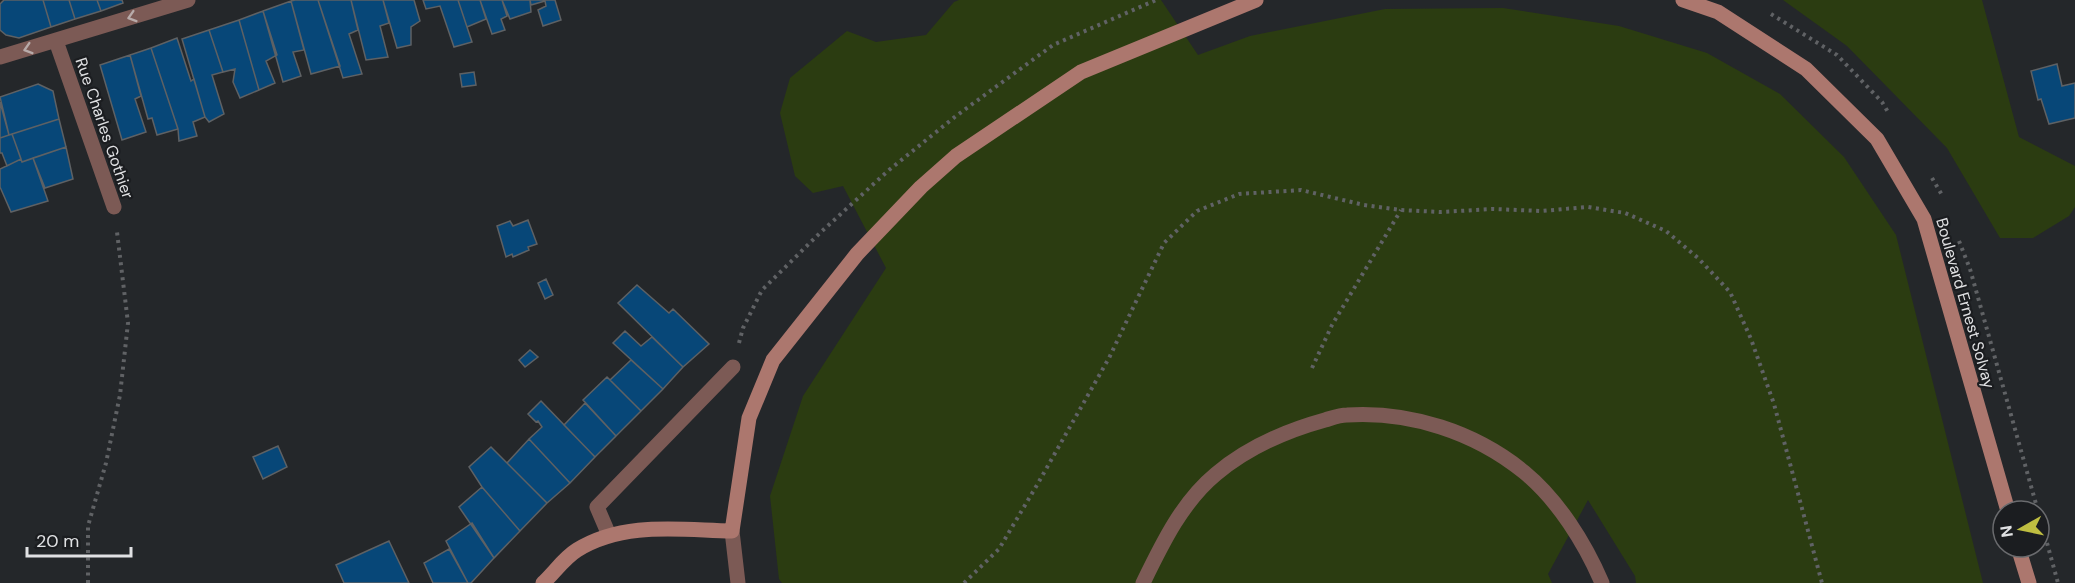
<svg xmlns="http://www.w3.org/2000/svg" width="2075" height="583" viewBox="0 0 2075 583" font-family="'DM Sans',sans-serif">
  <rect width="100%" height="100%" fill="#24272a"/>
  <path fill="#2b3c11" d="M959,0H1161L1198,55L1250,36L1385,9L1503,8L1619,26L1707,53L1780,94L1844,157L1896,235L1983,583H1636L1635,576L1588,500L1548,574L1552,583H782L779,579L770,496L803,396L886,268L843,186L813,193L795,176L780,113L790,78L847,31L876,42L926,35L954,2Z
    M1783,0H1982L2019,137L2075,166V207L2069,216L2033,238H2000L1947,148L1847,46Z"/>
  <path fill="#074778" stroke="#5e6164" stroke-width="1.5" d="M4,0H43L51,27L19,38L6,35L0,30V4Z
    M43,0H69L75,19L51,27Z
    M69,0H97L101,11L75,19Z
    M97,0H122L123,3L101,11Z
    M295,0H318L340,66L311,74L291,1Z
    M318,0H351L358,30L349,34L362,74L343,78Z
    M351,0H383L389,23L380,26L388,57L366,60Z
    M383,0H414L420,21L411,27V45L397,48Z
    M423,0H458L472,42L454,47L440,6L426,9Z
    M458,0H480L486,19L467,27Z
    M480,0H502L507,16L501,19L505,30L492,34Z
    M502,0H530L531,12L510,19Z
    M530,0H555L561,20L543,26L538,10L546,6L545,1L531,5Z
    M291,1L304,50L293,52L301,76L283,82L263,11Z
    M263,11L277,55L266,61L275,83L259,90L239,20Z
    M239,20L259,90L240,98L233,82L235,69L223,72L209,30Z
    M209,30L223,72L212,75L224,114L209,122L205,117L182,39Z
    M177,38L191,81L194,79L205,117L193,122L197,136L179,141L178,129L151,48Z
    M151,48L178,129L157,135L152,118L148,119L130,55Z
    M130,55L141,96L135,99L146,132L122,140L100,65Z
    M2057,64L2062,86L2075,83V118L2049,124L2041,99L2038,100L2031,71Z
    M474,72L476,85L462,87L460,74Z
    M38,84L53,91L59,119L9,135L0,97Z
    M0,102L9,135L0,138Z
    M59,119L66,147L22,162L12,134Z
    M12,134L21,159L7,166L2,153H0V138Z
    M66,147L73,179L45,188L33,158Z
    M33,158L48,201L11,212L0,187V169L21,159L22,162Z
    M528,220L537,244L528,247L529,250L513,257L512,254L506,257L497,226L510,221L513,226Z
    M546,279L553,295L545,299L538,283Z
    M637,285L669,313L673,309L709,344L683,367L618,303Z
    M625,331L641,346L652,337L683,367L663,389L613,343Z
    M530,350L538,357L525,367L519,360Z
    M631,360L663,389L641,411L610,380Z
    M607,377L641,411L616,436L583,400Z
    M541,401L595,457L570,483L529,439L542,427L538,421L536,422L528,414Z
    M585,403L616,436L595,457L564,425Z
    M529,439L570,483L547,503L507,463Z
    M278,446L287,467L263,479L253,457Z
    M491,447L547,503L520,531L482,487L469,467Z
    M482,487L520,531L494,558L459,507Z
    M472,523L494,558L471,583H468L446,541Z
    M389,541L409,583H344L336,565Z
    M449,549L468,583H433L424,563Z"/>
  <g fill="none" stroke-linecap="round" stroke-linejoin="round">
    <path stroke="#606265" stroke-width="4" stroke-dasharray="3 4.5" stroke-linecap="butt" d="M1771,14L1837,55L1882,102L1888,112
      M1932,178L1942,195
      M1959,241L1970,269L2038,511
      M739,343L743,328L762,290L821,232L889,170L956,116L1053,45L1156,0
      M1312,368L1332,325L1401,210
      M2039,514L2058,583
      M88,583V526L106,463L120,395L128,323L117,232
      M964,583L999,549L1037,485L1109,358L1164,243L1197,211L1239,194L1301,190L1364,205L1401,210L1441,212L1493,209L1541,211L1588,207L1625,213L1666,231L1698,258L1730,292L1751,339L1774,404L1822,583"/>
    <path stroke="#7c5a55" stroke-width="15" d="M56,41L114,207
      M0,57L188,0
      M732,531L738,583
      M609,535L597,507L733,367
      M1143,583C1162,544 1182,502 1216,474C1247,448 1285,431 1325,420C1332,418 1339,415 1347,415C1410,411 1475,432 1524,472C1558,500 1585,543 1602,583"/>
    <path stroke="#ac776e" stroke-width="15" d="M1683,0L1718,12L1806,69L1877,139L1924,219L2008,511
      M2018,547L2029,583
      M543,583C554,573 564,558 577,550C624,521 679,530 732,531L749,418L773,360L857,254L921,187L956,156L1081,72L1256,0"/>
  </g>
  <defs><path id="oneway-chevron" d="M-2-3.5L2.5 0L-2 3.5" fill="none" stroke-width="1.6" stroke-linecap="round" stroke-linejoin="round" transform="scale(1.5)"/></defs>
  <g stroke="#b8abaa">
    <use href="#oneway-chevron" transform="translate(132 17) rotate(163)"/>
    <use href="#oneway-chevron" transform="translate(28 49) rotate(163)"/>
  </g>
  <g text-anchor="middle" stroke-width="4.5" stroke-linejoin="round" paint-order="stroke">
    <g font-size="16" fill="#e0e1e3" stroke="#1b1d20">
      <text transform="translate(105 128) rotate(71)" y="6">Rue Charles Gothier</text>
      <text transform="translate(1966 303) rotate(74)" y="6">Boulevard Ernest Solvay</text>
    </g>
  </g>
  <g transform="translate(2021 529) rotate(261)"><circle r="28" fill="#1b1d20" stroke="#6a6b6e" stroke-width="1.5"/>
  <path d="M0-4.5L10 22L0 15L-10 22Z" fill="#bfbe41"/>
  <text y="-9" font-size="16" font-weight="bold" text-anchor="middle" fill="#e0e1e3">N</text>
  </g>
  <path d="M27 547v9h104v-9" fill="none" stroke="#e0e1e3" stroke-width="3"/>
  <text x="36" y="547" font-size="18" fill="#e0e1e3" stroke="#1b1d20" stroke-width="4.5" paint-order="stroke">20 m</text>
</svg>
